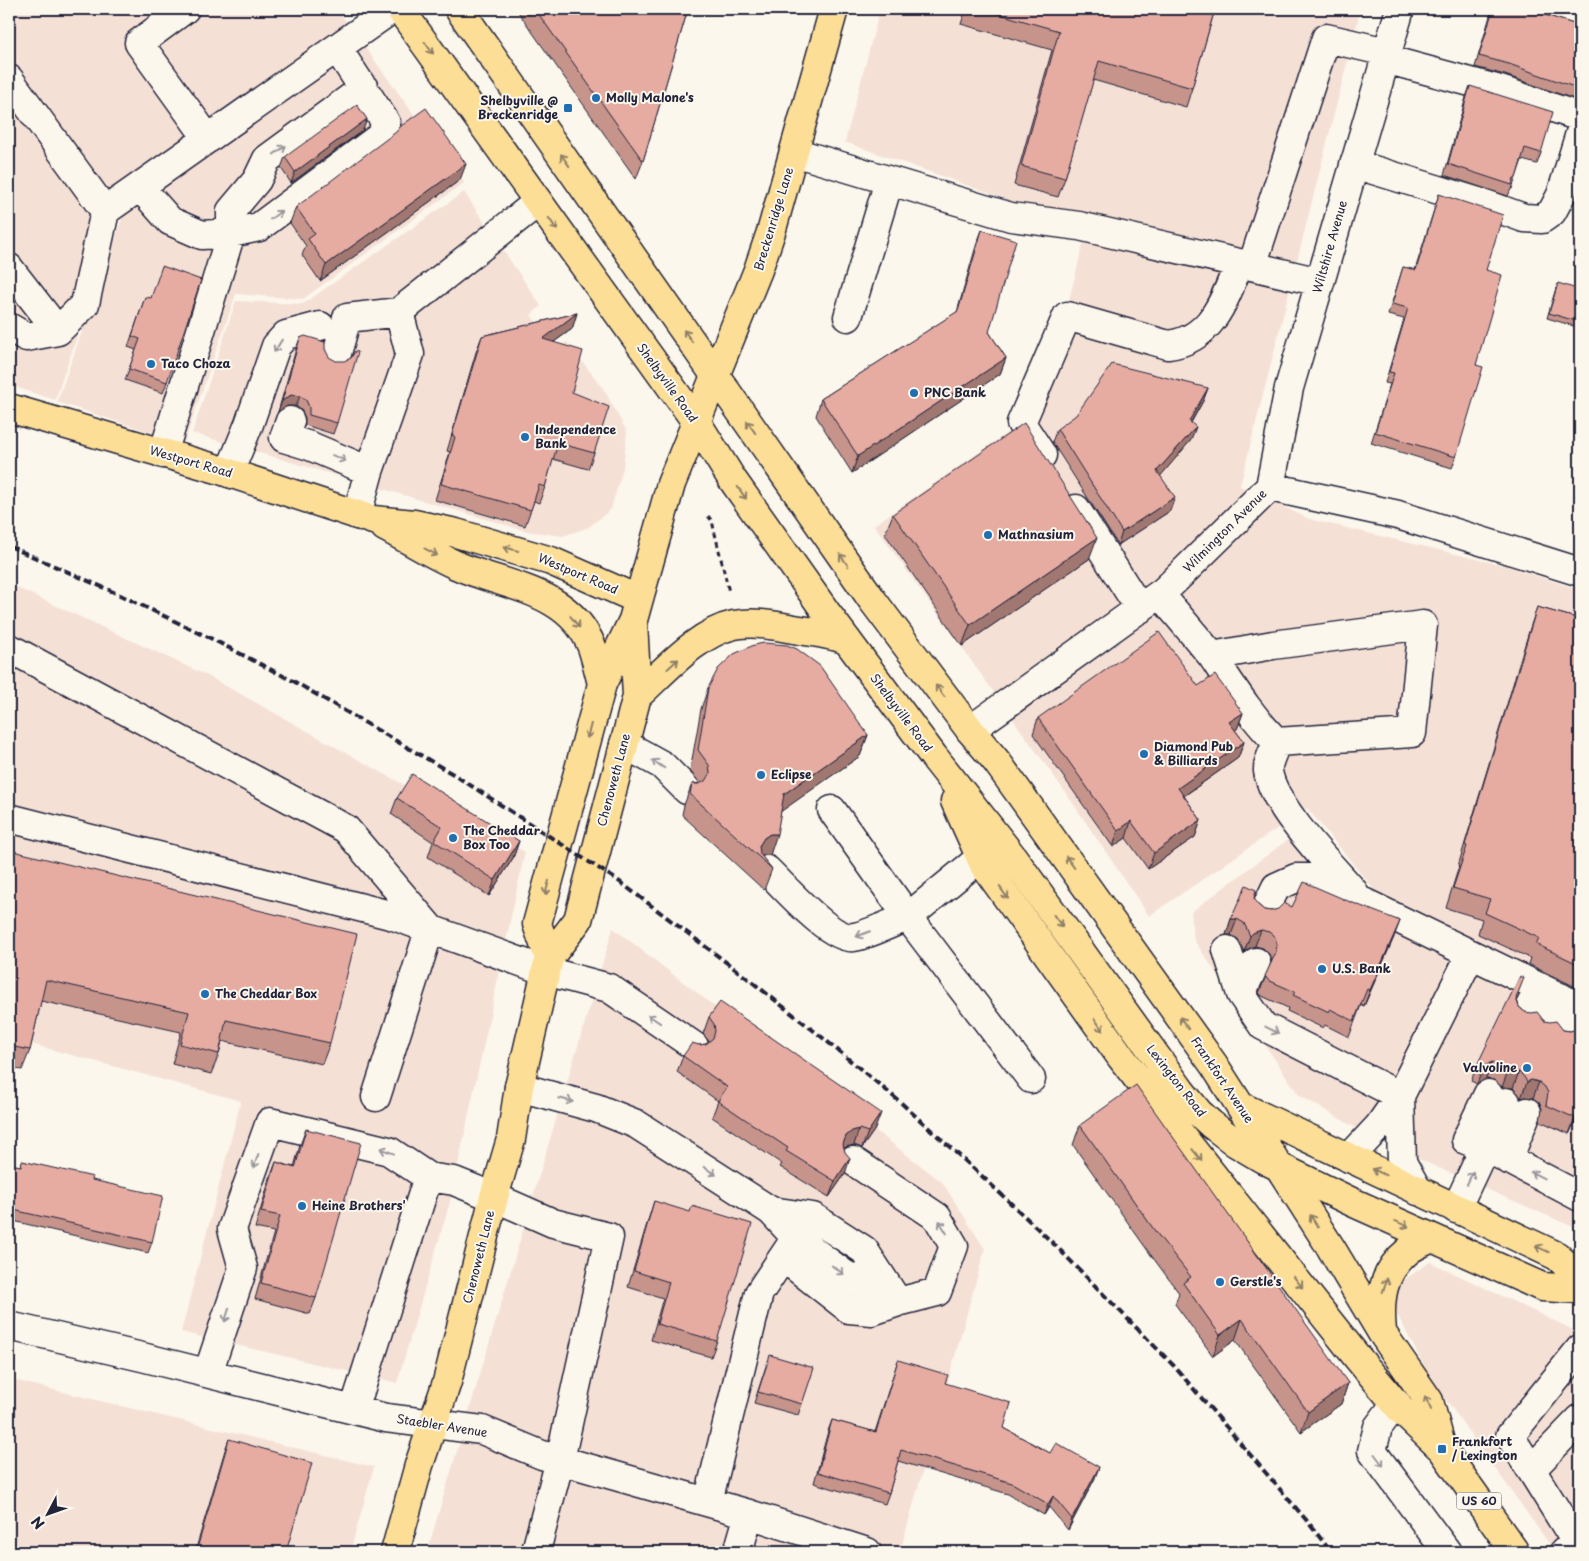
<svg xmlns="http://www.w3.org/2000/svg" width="1589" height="1561" viewBox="0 0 1589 1561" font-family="'Playpen Sans',sans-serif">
  <rect width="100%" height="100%" fill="#fbf7ec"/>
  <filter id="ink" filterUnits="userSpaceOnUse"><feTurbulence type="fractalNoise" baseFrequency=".02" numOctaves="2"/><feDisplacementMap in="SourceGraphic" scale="10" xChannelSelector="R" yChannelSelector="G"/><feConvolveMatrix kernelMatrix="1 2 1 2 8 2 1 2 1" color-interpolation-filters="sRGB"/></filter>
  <g filter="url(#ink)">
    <path fill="#f5e0d6" d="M9,9H337L464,183L303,299L236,294L184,443L57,402L123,216L9,62Z
      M880,9H1349L1360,12L1240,486L1309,519L1510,567L1580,590V991L1381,898L1307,808L1149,916L1068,796L874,525L1042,409L1087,228L845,142Z
      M9,69L119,217L55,400L9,385Z
      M464,192L541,306L531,315L555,349L567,342L603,388L627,432L623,468L611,509L589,527L563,536L526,531L192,433L236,301L303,304Z
      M9,584L206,675L525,852L450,1202L397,1383L181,1332L241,1101L9,1038Z
      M1309,824L1374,902L1580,998V1230L1380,1142L1299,1095L1194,940L1191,912Z
      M613,928L942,1182L985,1249L900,1552H427Z
      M1430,1262L1580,1333V1552H1555L1429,1376L1392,1304L1398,1284Z
      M9,1379L374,1467L350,1552H9Z"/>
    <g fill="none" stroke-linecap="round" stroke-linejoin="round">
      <g stroke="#22223b" stroke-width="31">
        <path id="minor" d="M185,9L139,43L208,139
          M1540,9L1580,22
          M1385,59L1500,90L1580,117
          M9,79L105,211
          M794,152L1011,217L1079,226L1320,282
          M1354,164L1488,205L1524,218L1542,219L1552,212L1561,195L1580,133
          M140,187L170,221L202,235L231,233L259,227L381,136L386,123L337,48
          M1252,266L1326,38L1387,52
          M9,268L58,331
          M848,317L889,181
          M9,327L26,337L58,331L85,304L105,211L392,9
          M336,357L347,318L399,312L538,202
          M290,421L284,438L310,446L369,471
          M163,454L231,233V211L257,180L267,159L364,88
          M1042,455L1021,423L1067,316L1168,345C1212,340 1225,299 1239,263
          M229,473L249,424L276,346L286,335L320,326
          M1270,487L1289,388L1400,9
          M1076,509L1140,609
          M357,515L369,471L410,354L399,312
          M1160,594L1212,656L1273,645L1423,625L1412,733L1277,742C1251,717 1232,686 1212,656
          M9,653L11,649L346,829L430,928L376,1097
          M970,730L1164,591L1270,487L1398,515L1580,572
          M1277,742C1274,750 1267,763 1268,771C1273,807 1330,864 1354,892
          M624,744L662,765L687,790
          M832,810L908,917L997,844
          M9,818L394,916L546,971L609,988L694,1046
          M767,870C784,886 831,941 854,937C868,935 893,922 908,917L1031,1079
          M1264,912L1276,887L1296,878H1314L1580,1007
          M1227,950L1241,994L1263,1026L1400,1096
          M1241,994L1256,962
          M1526,1014L1540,987
          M1545,1023L1560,997
          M1564,1032L1579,1006
          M519,1087L596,1108L636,1124L771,1211L796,1238L844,1274L898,1302L937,1292L954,1246L937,1217L853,1161
          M1488,1094L1466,1140L1485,1147L1580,1197
          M1400,1096L1402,1162L1418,1191
          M1349,1158L1379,1126L1400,1096L1471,954
          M1508,1160L1527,1112
          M1456,1209L1506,1102
          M771,1211L813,1217L864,1250L898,1302L872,1311L849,1309L783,1257
          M9,1326L142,1357L386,1418L482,1430L542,1455L749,1514L867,1552
          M208,1373L243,1268L232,1229L270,1122L389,1151L428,1177
          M1396,1403L1378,1427L1372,1451L1447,1552
          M354,1410L428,1177L454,1181L494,1197L553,1223L609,1237L560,1460L537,1547L538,1552
          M1531,1470L1580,1419
          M708,1502L759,1293L793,1242
          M738,1552L749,1514
          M1564,1552L1576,1542L1510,1436L1580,1349"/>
      </g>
      <g stroke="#22223b" stroke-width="31">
        <path id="major" d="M400,9L697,423L732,479L826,612L934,757L1012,856L1181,1091L1199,1113L1211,1124L1236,1143L1263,1159L1352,1202L1542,1287L1580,1289
          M459,9L873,601L970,730L997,762L1214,1065L1331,1248L1382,1333L1429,1401L1442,1449
          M9,408L214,468L373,520L414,524L456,533L551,561L637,599
          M385,527C408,539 431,554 456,565C505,587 569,589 592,647C596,659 599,672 602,684
          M637,696C664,672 697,633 734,625C756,621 778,626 799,630C815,632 831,634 847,640
          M955,801L984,865L1121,1057L1185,1140L1357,1357L1401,1410L1442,1449L1515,1552
          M549,958L537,924L602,684L633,620L671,484L758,270L772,229L834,9
          M1240,1106L1557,1256L1580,1278
          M1382,1332C1379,1300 1381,1273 1408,1251C1415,1245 1424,1242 1432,1238
          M395,1552L419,1465L447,1382L494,1197L511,1139L519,1087L549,958L578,920L637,696L633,622"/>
      </g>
      <path stroke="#22223b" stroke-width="3" stroke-dasharray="5 4" stroke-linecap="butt" d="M708,516L712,521L729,592"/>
      <use href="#minor" stroke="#fbf7ec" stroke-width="28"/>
      <use href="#major" stroke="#fcde96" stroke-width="28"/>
      <path stroke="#22223b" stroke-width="4" stroke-dasharray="8 4" stroke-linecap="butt" d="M9,546L118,594L210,638L295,682L453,774L620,882L747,978L823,1038L899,1101L984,1178L1057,1247L1174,1366L1308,1522L1331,1552"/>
    </g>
    <path fill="#c6948b" stroke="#22223b" d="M516,9H688L643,161L636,179Z
      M966,9H1215L1192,88L1186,107L1093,80L1065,178L1058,197L1014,185L1052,50L961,24Z
      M1492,9H1533L1539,13L1580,26V101L1505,75L1475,67Z
      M1470,86L1541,153L1537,164L1522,160L1512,189H1511L1508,196L1444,175L1466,97Z
      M363,130L291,183L281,168L285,157Z
      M460,180L320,281L302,255L306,246L290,223L296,207Z
      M1439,194L1486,270L1476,365L1456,457L1452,468L1371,443L1390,384L1385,383L1404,319L1388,315L1403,267L1415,270Z
      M982,230L989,332L1006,358L1000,374L852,473L816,416L821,399L957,312L976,246Z
      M1556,288L1580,317L1577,327L1547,318Z
      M145,297L167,382L163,393L125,380L136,350L128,347Z
      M577,313L572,329L554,342L594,453L588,469L553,459L545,487L539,503L534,501L525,526L435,500L450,452L447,451L476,352L482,336Z
      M300,338L325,349L337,423L333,434L305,425V418L302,411L296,406H287L278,412L296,349Z
      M1208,388L1203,401L1191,423V440L1160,476L1170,511L1118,545L1052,442L1057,429Z
      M893,514L1089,559L962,646L885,534Z
      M1537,607L1580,619V989L1528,964L1530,958L1478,934L1482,919L1446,908L1459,866H1458L1530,628Z
      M1198,686L1243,713L1237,729L1235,730L1244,742L1238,758L1184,796L1201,820L1195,837L1148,869L1126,838L1113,847L1033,734L1038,718Z
      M708,688L868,735L860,756L781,811L770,855L761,856L772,869L764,890L682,815L684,805L692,784L700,783L690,771L701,709Z
      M397,798L519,841L513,858L489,896L428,857L433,842L391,814Z
      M9,850L330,1043L322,1064L222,1041L219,1054L211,1074L172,1064L181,1032L41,1001L30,1050L22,1070L9,1068Z
      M1254,898L1257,904L1264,910L1271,911L1292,907L1394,937L1364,1006L1361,1005L1349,1037L1325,1025L1323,1028L1287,1011L1288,1008L1262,996L1259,993L1272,961L1269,954L1263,948L1255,946L1248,949L1244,952L1238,939L1231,935H1226L1231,919Z
      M1517,999L1519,1007L1525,1012L1563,1030L1570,1031L1578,1029L1580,1027V1058L1578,1062L1580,1111L1569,1134L1540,1121L1542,1109L1540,1103L1533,1098L1525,1097L1521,1098L1518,1093L1513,1088L1502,1087L1494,1080L1486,1079L1477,1084L1471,1081L1477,1065Z
      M709,1017L875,1129L862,1148L854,1145L846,1147L844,1148L845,1174L829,1197L780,1167L782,1164L712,1117L718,1101L677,1072L683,1056L699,1045L706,1044L709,1042L708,1040L703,1034Z
      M1080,1125L1348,1383L1341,1404L1301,1432L1235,1340L1213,1356L1175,1304L1179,1293L1148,1251L1073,1145Z
      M306,1129L316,1298L310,1314L255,1299L274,1232L255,1228L270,1178L276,1162L294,1167L300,1145Z
      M22,1161L92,1180L152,1242L148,1253L9,1220V1164L20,1166Z
      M654,1201L717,1341L711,1357L651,1340L663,1298L628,1287L649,1217Z
      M898,1360L945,1383L1004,1428L1095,1478L1068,1530L1049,1507L1044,1515L1008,1494L898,1461L889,1493L885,1504L814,1483L828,1431L832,1420L875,1432Z
      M766,1366L802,1404L798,1415L754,1403Z
      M229,1439L286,1552H195L225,1450Z"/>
    <path fill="#a17871" stroke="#22223b" d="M367,119L363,130L291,183L295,172Z
      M466,164L460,180L320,281L326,265Z
      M577,313L572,329L537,354L543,339Z
      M1006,358L1000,374L852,473L858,456Z
      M1208,388L1203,401L1184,434L1189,421Z
      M291,395L300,396L296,406H287L278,412L282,401Z
      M1196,427L1191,440L1153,485L1157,471Z
      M1175,497L1170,511L1118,545L1122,532Z
      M1097,538L1089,559L962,646L970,625Z
      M1243,713L1237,729L1224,738L1229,722Z
      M868,735L860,756L776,815L784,794Z
      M1244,742L1238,758L1172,804L1178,788Z
      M1201,820L1195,837L1148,869L1154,853Z
      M1131,821L1126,838L1113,847L1118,831Z
      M770,834H777L770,855H762L759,857V846L764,838Z
      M519,841L513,858L489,896L495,880Z
      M1231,919H1237L1231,935H1226Z
      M1400,921L1394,937L1364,1006L1370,990Z
      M1261,930L1255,946L1248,949L1244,952L1250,936L1253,933Z
      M1492,1062L1486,1079L1477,1084L1483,1067Z
      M1508,1071L1519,1072L1513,1088L1502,1087Z
      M1531,1080L1539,1082L1533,1098L1525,1097L1521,1098L1527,1082Z
      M1580,1107V1111L1569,1134L1575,1118Z
      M881,1113L875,1129L862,1148L868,1132Z
      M859,1129L854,1145L846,1147L840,1152L846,1136L852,1131Z
      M850,1158L845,1174L829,1197L835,1181Z
      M1242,1319L1235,1340L1213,1356L1220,1335Z
      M1348,1383L1341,1404L1301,1432L1308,1412Z
      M1099,1467L1095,1478L1068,1530L1072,1519Z
      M1053,1496L1049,1507L1044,1515L1048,1504Z"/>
    <path fill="#e6aca2" stroke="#22223b" d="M535,9H688L643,161Z
      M982,9H1215L1192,88L1099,61L1065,178L1021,166L1059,31Z
      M1493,9H1533L1539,13L1580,26V89L1509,64L1479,56Z
      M1470,86L1553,112L1541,153L1525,148L1516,178H1514L1512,185L1448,164Z
      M357,105L367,119L295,172L285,157Z
      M426,108L466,164L326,265L308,239L315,234L296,207L396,132L401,126Z
      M1439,194L1503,215L1486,270L1502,275L1476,365L1483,367L1456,457L1375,432L1394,373L1389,372L1408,308L1392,304L1403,267L1416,270Z
      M982,230L1016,240L989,332L1006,358L858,456L821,399L958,311Z
      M162,266L201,280L167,382L129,369L140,339L132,336L145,297L151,298Z
      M1558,283L1580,290V317L1579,322L1549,313Z
      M577,313L543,339L583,351L572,392L609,407L594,453L558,443L545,487L539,485L531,510L441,484L455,437L452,435L482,336Z
      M305,336L325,342V349L329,357L336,361H344L351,358L355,351L358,352L337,423L309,415V407L306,400L300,396L291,395L282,401L300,338Z
      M1112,364L1208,388L1189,421L1196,427L1157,471L1175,497L1122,532L1057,429L1076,415Z
      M1024,423L1097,538L970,625L893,514Z
      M1537,607L1580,619V965L1536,944L1539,938L1485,913L1490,899L1453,888L1467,846L1465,845Z
      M1159,632L1198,686L1215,675L1243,713L1229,722L1244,742L1178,788L1201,820L1154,853L1131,821L1118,831L1038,718Z
      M764,643L787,645L797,649L820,666L868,735L784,794L777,834H770L764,838L759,846L760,854L772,869L690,794L692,784H699L705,781L710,773L709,765L698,750L708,688L718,669L734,654L754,645Z
      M412,774L519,841L495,880L434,841L442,827L397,798Z
      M9,850L357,934L330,1043L226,1020L219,1054L180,1044L189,1012L46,980L30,1050L9,1046Z
      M1304,882L1348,901L1400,921L1370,990L1367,989L1354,1021L1330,1009L1329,1012L1293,995L1295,992L1268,980L1265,976L1276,952L1277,945L1275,937L1269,932L1261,930L1253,933L1250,936L1244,923L1237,919H1231L1246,885L1256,890L1254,898L1257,904L1264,910L1271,911L1278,909L1284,903L1292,907Z
      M1520,976L1524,978L1516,998L1519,1007L1525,1012L1532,1013L1537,1012L1544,1021L1550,1022L1556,1021L1563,1030L1570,1031L1578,1029L1580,1027V1055L1577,1061L1580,1063V1107L1575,1118L1546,1105L1548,1093L1545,1087L1539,1082L1531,1080L1527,1082L1524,1077L1519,1072L1508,1071L1500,1064L1492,1062L1483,1067L1477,1065Z
      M720,1002L881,1113L868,1132L859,1129L852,1131L846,1136L843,1144L845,1152L850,1158L835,1181L786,1151L788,1148L718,1101L727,1087L683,1056L692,1043L699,1045L706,1044L713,1038L715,1031L714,1024L709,1017Z
      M1136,1085L1348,1383L1308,1412L1242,1319L1220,1335L1183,1283L1191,1277L1155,1231L1080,1125Z
      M306,1129L361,1143L316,1298L261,1283L280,1216L261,1212L276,1162L295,1168Z
      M22,1161L93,1177L92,1180L163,1196L152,1242L9,1209V1164L21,1166Z
      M654,1201L690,1212L692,1206L752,1224L717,1341L657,1324L669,1282L634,1271Z
      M770,1355L814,1368L802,1404L758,1392Z
      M898,1360L948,1375L945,1383L1011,1403L1004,1428L1050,1453L1056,1443L1099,1467L1072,1519L1053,1496L1048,1504L1012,1483L901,1450L889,1493L818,1472L832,1420L876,1432Z
      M229,1439L312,1463L286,1552H196Z"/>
    <defs><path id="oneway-shaft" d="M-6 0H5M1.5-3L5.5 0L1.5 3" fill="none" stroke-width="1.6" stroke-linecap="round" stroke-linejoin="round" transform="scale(1.25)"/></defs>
    <g stroke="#8f8068">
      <use href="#oneway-shaft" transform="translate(429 48) rotate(54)"/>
      <use href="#oneway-shaft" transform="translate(565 160) rotate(-125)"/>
      <use href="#oneway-shaft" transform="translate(553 224) rotate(55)"/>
      <use href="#oneway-shaft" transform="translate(688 336) rotate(-125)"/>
      <use href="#oneway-shaft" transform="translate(751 427) rotate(-125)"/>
      <use href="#oneway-shaft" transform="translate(742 493) rotate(55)"/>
      <use href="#oneway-shaft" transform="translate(511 549) rotate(-164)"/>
      <use href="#oneway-shaft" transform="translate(431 552) rotate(28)"/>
      <use href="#oneway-shaft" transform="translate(844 560) rotate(-125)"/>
      <use href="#oneway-shaft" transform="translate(575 622) rotate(51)"/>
      <use href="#oneway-shaft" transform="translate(673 664) rotate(-42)"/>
      <use href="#oneway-shaft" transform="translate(940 691) rotate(-127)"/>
      <use href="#oneway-shaft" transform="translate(589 731) rotate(105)"/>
      <use href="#oneway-shaft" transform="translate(1070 862) rotate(-126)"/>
      <use href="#oneway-shaft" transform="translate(547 888) rotate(105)"/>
      <use href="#oneway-shaft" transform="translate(1004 893) rotate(55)"/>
      <use href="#oneway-shaft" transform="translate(1058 921) rotate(54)"/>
      <use href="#oneway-shaft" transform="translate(1184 1023) rotate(-125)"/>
      <use href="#oneway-shaft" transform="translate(1099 1025) rotate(55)"/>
      <use href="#oneway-shaft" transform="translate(1197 1155) rotate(51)"/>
      <use href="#oneway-shaft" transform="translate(1379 1172) rotate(-154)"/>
      <use href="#oneway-shaft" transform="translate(1314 1221) rotate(-122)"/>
      <use href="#oneway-shaft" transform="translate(1402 1224) rotate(24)"/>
      <use href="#oneway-shaft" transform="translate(1542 1249) rotate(-155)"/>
      <use href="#oneway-shaft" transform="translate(1298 1282) rotate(52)"/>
      <use href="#oneway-shaft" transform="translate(1385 1285) rotate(-72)"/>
      <use href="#oneway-shaft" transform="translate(1428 1403) rotate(-114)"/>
    </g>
    <g stroke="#99979c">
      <use href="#oneway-shaft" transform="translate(280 150) rotate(-36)"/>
      <use href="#oneway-shaft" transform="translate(276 215) rotate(-37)"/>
      <use href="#oneway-shaft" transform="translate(278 346) rotate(122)"/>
      <use href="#oneway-shaft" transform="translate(339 458) rotate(23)"/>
      <use href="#oneway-shaft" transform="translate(658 764) rotate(-147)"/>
      <use href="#oneway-shaft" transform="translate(863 934) rotate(159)"/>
      <use href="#oneway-shaft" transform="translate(654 1019) rotate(-146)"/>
      <use href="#oneway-shaft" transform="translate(1272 1030) rotate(27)"/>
      <use href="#oneway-shaft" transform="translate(566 1100) rotate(16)"/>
      <use href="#oneway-shaft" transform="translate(387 1151) rotate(-159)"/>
      <use href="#oneway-shaft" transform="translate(256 1161) rotate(109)"/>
      <use href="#oneway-shaft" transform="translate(710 1171) rotate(33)"/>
      <use href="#oneway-shaft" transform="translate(1537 1175) rotate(-153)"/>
      <use href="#oneway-shaft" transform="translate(1470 1178) rotate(-65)"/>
      <use href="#oneway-shaft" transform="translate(943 1227) rotate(-121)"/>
      <use href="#oneway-shaft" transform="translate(838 1270) rotate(36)"/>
      <use href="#oneway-shaft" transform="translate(227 1315) rotate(108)"/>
      <use href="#oneway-shaft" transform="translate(1379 1460) rotate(53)"/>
    </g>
  </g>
  <g fill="#1f6fb2" stroke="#fbf7ec" stroke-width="2">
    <circle cx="596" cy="98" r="5"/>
    <rect x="563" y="103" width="10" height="10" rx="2.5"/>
    <circle cx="151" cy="364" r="5"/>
    <circle cx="914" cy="393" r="5"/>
    <circle cx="525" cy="437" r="5"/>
    <circle cx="988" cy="535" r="5"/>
    <circle cx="1144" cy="754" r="5"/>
    <circle cx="761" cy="775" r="5"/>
    <circle cx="453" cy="838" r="5"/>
    <circle cx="1322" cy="969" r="5"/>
    <circle cx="205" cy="994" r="5"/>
    <circle cx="1527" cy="1068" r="5"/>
    <circle cx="302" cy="1206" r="5"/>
    <circle cx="1220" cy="1282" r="5"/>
    <rect x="1437" y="1444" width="10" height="10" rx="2.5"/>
  </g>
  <g text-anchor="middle" stroke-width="4" stroke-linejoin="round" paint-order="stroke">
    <rect fill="#fbf7ec" stroke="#636270" stroke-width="1" x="1456.5" y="1492.5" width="45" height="17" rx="4"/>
    <g font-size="11" font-weight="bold" fill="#22223b">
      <text x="1479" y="1505">US 60</text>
    </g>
    <g font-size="12" font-weight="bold" fill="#22223b" stroke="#fbf7ec" text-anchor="start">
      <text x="606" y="102">Molly Malone's</text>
      <text x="558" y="105" text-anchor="end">Shelbyville @<tspan x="558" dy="14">Breckenridge</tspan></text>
      <text x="161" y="368">Taco Choza</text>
      <text x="924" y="397">PNC Bank</text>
      <text x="535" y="434">Independence<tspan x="535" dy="14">Bank</tspan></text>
      <text x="998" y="539">Mathnasium</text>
      <text x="1154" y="751">Diamond Pub<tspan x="1154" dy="14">&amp; Billiards</tspan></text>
      <text x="771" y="779">Eclipse</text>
      <text x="463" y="835">The Cheddar<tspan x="463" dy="14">Box Too</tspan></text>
      <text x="1332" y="973">U.S. Bank</text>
      <text x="215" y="998">The Cheddar Box</text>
      <text x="1517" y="1072" text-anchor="end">Valvoline</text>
      <text x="312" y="1210">Heine Brothers'</text>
      <text x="1230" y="1286">Gerstle's</text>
      <text x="1452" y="1446">Frankfort<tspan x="1452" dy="14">/ Lexington</tspan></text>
    </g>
    <g font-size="12" fill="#22223b" stroke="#fbf7ec">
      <text transform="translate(774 219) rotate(-73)" y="4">Breckenridge Lane</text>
      <text transform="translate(1330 247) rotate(-74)" y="4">Wiltshire Avenue</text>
      <text transform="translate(667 383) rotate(54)" y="4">Shelbyville Road</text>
      <text transform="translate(191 462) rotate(16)" y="4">Westport Road</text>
      <text transform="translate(1225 531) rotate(-45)" y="4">Wilmington Avenue</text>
      <text transform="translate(578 574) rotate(23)" y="4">Westport Road</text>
      <text transform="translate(901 713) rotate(53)" y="4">Shelbyville Road</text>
      <text transform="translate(614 780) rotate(-75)" y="4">Chenoweth Lane</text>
      <text transform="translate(1222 1080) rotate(56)" y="4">Frankfort Avenue</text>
      <text transform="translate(1176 1081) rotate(52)" y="4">Lexington Road</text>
      <text transform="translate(479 1257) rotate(-76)" y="4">Chenoweth Lane</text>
      <text transform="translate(442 1426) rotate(9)" y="4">Staebler Avenue</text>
    </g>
  </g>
  <rect width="1589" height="1561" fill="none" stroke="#fbf7ec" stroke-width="30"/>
  <rect x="15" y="15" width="1559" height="1531" fill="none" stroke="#22223b" stroke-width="2" filter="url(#ink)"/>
  <g transform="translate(48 1514) rotate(229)" stroke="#fbf7ec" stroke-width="4" paint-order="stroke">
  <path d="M0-4L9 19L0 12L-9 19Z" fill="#22223b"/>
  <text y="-8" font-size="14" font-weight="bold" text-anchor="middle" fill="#22223b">N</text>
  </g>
</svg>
